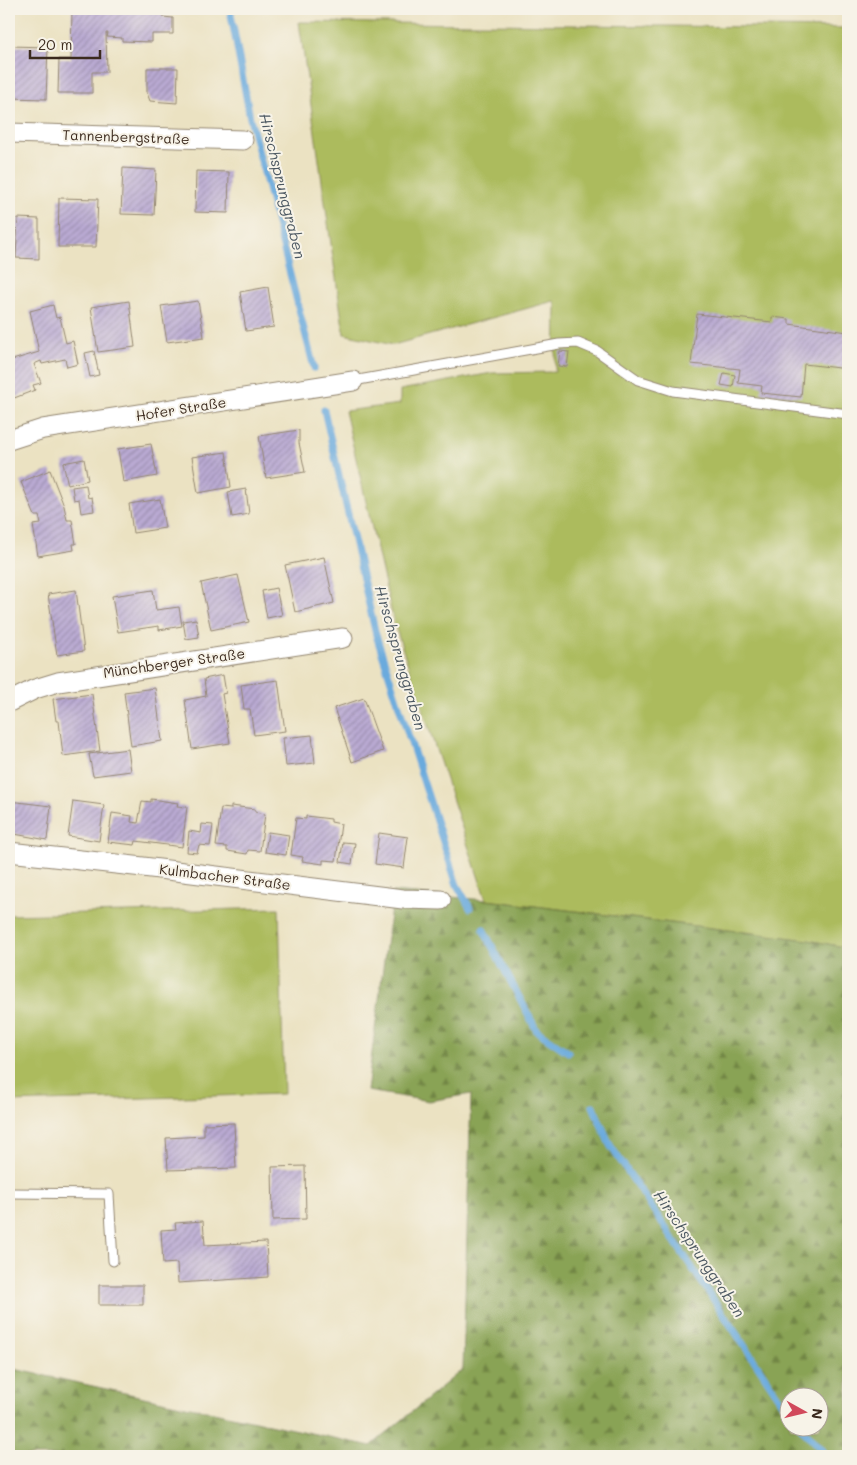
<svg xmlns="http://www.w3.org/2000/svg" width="857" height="1465" viewBox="0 0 857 1465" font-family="Mali,sans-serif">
  <defs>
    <pattern id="forest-firs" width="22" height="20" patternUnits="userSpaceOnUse" patternTransform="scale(1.25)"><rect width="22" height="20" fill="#89a354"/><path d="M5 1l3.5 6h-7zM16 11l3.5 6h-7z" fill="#718545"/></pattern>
    <pattern id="building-hatch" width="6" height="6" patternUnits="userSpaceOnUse" patternTransform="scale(1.25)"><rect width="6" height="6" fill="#baaad3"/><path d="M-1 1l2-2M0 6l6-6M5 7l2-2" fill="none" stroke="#988bab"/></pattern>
  </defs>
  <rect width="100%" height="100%" fill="#f7f3e8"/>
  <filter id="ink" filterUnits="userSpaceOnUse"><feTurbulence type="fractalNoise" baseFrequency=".02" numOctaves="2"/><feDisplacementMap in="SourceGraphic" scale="10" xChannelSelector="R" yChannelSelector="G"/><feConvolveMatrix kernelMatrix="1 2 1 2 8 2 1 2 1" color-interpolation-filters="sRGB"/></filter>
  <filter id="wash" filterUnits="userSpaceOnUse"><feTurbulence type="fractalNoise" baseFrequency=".0096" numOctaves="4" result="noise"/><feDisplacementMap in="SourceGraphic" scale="20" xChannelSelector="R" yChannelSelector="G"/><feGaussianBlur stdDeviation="1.12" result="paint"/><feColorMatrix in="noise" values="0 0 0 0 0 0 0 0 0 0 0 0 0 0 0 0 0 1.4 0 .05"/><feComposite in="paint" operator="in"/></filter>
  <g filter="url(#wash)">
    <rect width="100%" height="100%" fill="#ebe2c2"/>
    <path fill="#acbb5d" stroke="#74723e" d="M299,22L848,28V948L808,940L486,900L394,623L345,411L400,404V390L492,373L555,372L556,305L554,301L393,345L344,334Z
      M279,908L284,1094L9,1102V915Z"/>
    <path fill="url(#forest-firs)" stroke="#626639" fill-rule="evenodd" d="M393,892L486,900L808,940L848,948V1456H9V1368L371,1446L463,1369L471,1094L429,1101L367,1091ZM790,1398H820V1428H790Z"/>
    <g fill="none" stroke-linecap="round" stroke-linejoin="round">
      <path stroke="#6aaadd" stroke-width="7" d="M230,9L250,118L314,368
        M324,410L376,635L457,885L470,908
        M483,929L537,1031L568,1052
        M593,1106L610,1145L790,1414
        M801,1428L827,1456"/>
    </g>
    <g id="blocks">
      <path fill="url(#building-hatch)" d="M72,9H163V17L173,18V34H152V42L122,41V38L107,37L108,33H106L107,72H92V93H58L59,59H71Z
        M9,46L48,47L46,99L9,98Z
        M147,68H178L177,103L150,101L147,93Z
        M9,166H14L13,202H9Z
        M123,168L156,170L154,215L121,214Z
        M196,171L229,172L228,213L195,212Z
        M59,198L98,199L96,247H58Z
        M18,218L39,219V259L16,258Z
        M268,287L274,327L246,331L240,292Z
        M129,301L135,347L98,352L91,307Z
        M198,301L204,337L167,342L161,306Z
        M53,305L56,318L60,317L66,343L73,341L78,364L67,367L65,359L42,364L41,361L34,364L41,383L33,385L35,390L9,400V361L39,352L30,311Z
        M697,314L772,322V317L789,319V324L848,332V369L804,364L801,397L761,393L762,386L738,383L740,369L691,364Z
        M94,351L99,375L90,377L85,353Z
        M560,351L569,352L567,367L558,366Z
        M724,373L735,375L733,387L721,385Z
        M299,430V443L305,472L266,478L259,436Z
        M151,444L157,476L123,482L118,449Z
        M226,452L231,487L198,493L192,457Z
        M84,459L88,480L68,485L63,463Z
        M50,470L64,506L67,520H72L76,544H73L74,550L38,556L33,525L41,524L39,516H35L21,482Z
        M86,485L88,498L92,497L94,511L81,513L79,499L74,500L72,487Z
        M246,489L249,514L232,517L228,492Z
        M160,499L165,528L133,533L129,504Z
        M324,557L334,603L295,612L285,565Z
        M238,575L249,622L211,630L201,583Z
        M276,588L282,615L267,618L262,591Z
        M76,590L84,651L57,655L48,594Z
        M153,590L156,610L179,607L182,626L159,630V626L118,632L112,596Z
        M196,619L199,637L186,639L183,621Z
        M223,675L226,693L222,694L230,743L192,749L185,700L206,696L204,679Z
        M278,680L285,731L254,735L250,709H244L241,685Z
        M155,688L162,741L131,746L124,692Z
        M92,694L100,751L63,756L59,721H56L53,699Z
        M364,698L383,751L352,762L334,708Z
        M312,735L315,763L286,766L283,738Z
        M128,749L131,771L93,776L89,754Z
        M151,799L178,803L177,806L187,807L182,847L136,841L135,845L108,842L112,813L132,816L131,822L138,823L142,801L151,802Z
        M9,801L51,806L47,840L9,833Z
        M73,801L104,805L99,841L68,836Z
        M231,806L255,809V812L265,814L260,851L248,850L247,854L227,851V847L216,846L221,808L231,809Z
        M306,816L331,819V822L341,824L336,861L323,860V864L302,861L303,857L291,855L296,818L306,819Z
        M202,824L213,825L210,846L199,845L197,853L187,852L189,831L201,833Z
        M268,832L289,835L286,855L265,852Z
        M379,833L408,837L404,868L375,864Z
        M343,842L355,843L352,864L340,862Z
        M234,1123L236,1168L168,1170L166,1138L204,1136V1124Z
        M305,1166L306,1219L273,1220L272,1167Z
        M203,1221L205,1245L266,1242L268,1277L178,1283L177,1263L163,1264L161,1230L176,1229L175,1223Z
        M99,1285H143V1305H99Z"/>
    </g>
  </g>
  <g filter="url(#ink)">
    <use href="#blocks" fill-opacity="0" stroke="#938670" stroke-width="1"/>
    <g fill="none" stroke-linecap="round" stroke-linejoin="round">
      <g stroke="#938670" stroke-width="11">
        <path id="service" d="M353,381L559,344L578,343L597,351L638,380L673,391L848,414
          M9,1193L109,1194L113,1261"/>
      </g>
      <g stroke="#938670" stroke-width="21">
        <path id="minor" d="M9,133L243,140
          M9,440L43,429L353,381
          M9,702L35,689L58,682L343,638
          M9,852L143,867L403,899L441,900"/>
      </g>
      <use href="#service" stroke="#fff" stroke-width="9"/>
      <use href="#minor" stroke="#fff" stroke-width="19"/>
    </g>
  </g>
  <g text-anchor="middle" stroke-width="4" stroke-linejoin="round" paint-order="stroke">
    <g font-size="14" fill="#3b2a1e" stroke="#f7f3e8">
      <text transform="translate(126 137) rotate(2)" y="5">Tannenbergstraße</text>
      <text transform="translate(181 409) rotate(-9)" y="5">Hofer Straße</text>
      <text transform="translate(174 663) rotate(-8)" y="5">Münchberger Straße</text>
      <text transform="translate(225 877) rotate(7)" y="5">Kulmbacher Straße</text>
    </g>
    <g font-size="15" font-style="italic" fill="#4b5761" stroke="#f7f3e8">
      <text transform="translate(282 186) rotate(76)" y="5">Hirschsprunggraben</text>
      <text transform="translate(400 658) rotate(74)" y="5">Hirschsprunggraben</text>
      <text transform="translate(699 1254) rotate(56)" y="5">Hirschsprunggraben</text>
    </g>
  </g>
  <rect width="857" height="1465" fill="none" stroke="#f7f3e8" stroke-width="30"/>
  <g transform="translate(804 1412) rotate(98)"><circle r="24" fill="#f7f3e8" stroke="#aca397"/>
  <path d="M0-4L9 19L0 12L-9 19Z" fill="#d1495b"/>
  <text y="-8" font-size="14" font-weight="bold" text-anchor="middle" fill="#3b2a1e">N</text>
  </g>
  <path d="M30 50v8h70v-8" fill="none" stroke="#3b2a1e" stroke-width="2.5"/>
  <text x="38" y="50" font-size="15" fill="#3b2a1e" stroke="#f7f3e8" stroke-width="4" paint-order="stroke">20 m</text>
</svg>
